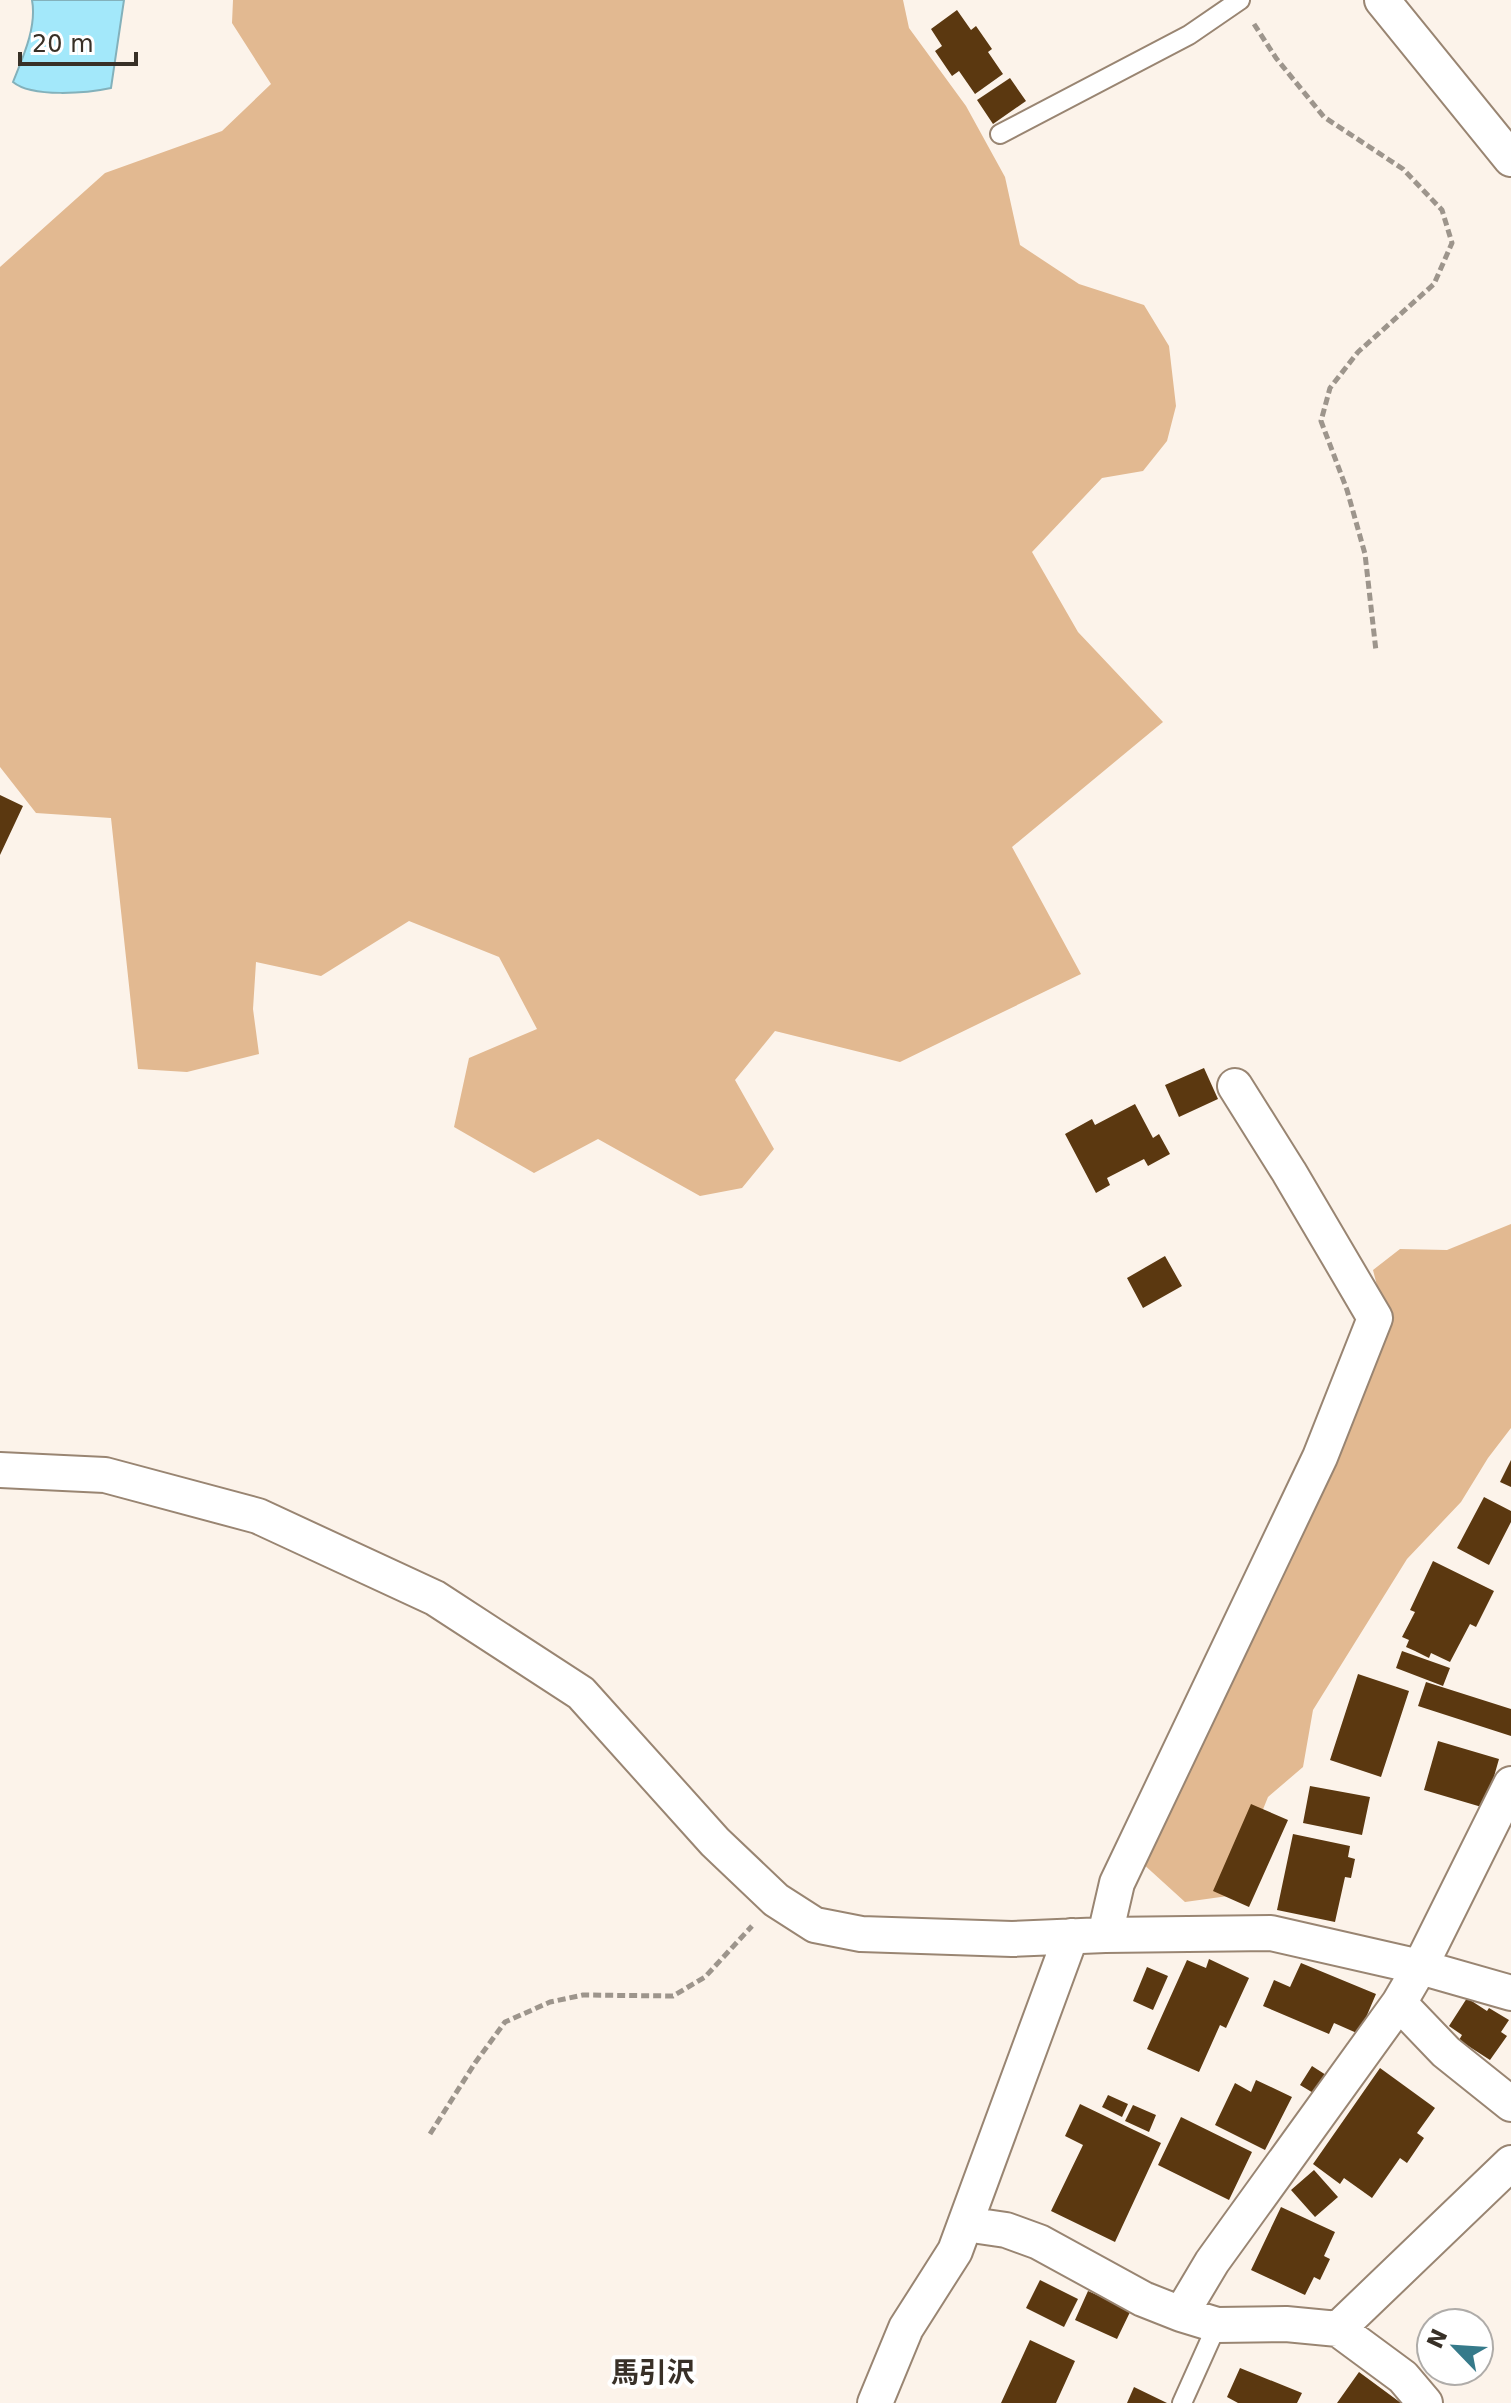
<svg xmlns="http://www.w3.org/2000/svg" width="1511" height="2403" viewBox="0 0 1511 2403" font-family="'DejaVu Sans','Noto Sans JP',sans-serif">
  <rect width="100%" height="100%" fill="#fcf3ea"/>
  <path fill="#e2b991" d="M233,0H903L909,28L966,106L1005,177L1020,245L1079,284L1144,305L1169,346L1176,406L1167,441L1143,471L1102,478L1032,552L1078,632L1163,722L1012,847L1081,974L900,1062L775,1031L735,1080L774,1149L742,1188L700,1196L598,1139L534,1173L454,1127L469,1058L537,1029L499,957L409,921L321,976L256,962L253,1009L259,1054L187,1072L138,1069L111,818L36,813L0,767V267L105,173L222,131L271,84L232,23Z
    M1511,1224V1428L1488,1458L1461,1502L1407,1559L1313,1710L1303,1767L1268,1797L1228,1896L1185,1902L1141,1862L1388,1329L1373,1270L1400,1249L1447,1250Z"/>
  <path fill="#a3e8fa" stroke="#83b1bb" stroke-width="2" d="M32,0H124L111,88C88,93 32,98 13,82C23,57 37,27 32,0Z"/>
  <path fill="#5b3810" d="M957,10L971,30L976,26L992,49L988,52L1003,74L975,94L959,71L952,76L935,51L942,46L931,29Z
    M1010,78L1026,101L993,124L977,100Z
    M0,795L23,806L0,855Z
    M1204,1068L1218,1099L1179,1117L1165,1085Z
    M1135,1104L1153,1138L1159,1134L1170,1154L1148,1166L1144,1159L1107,1178L1110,1185L1096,1193L1065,1134L1092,1119L1095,1125Z
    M1165,1256L1182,1286L1143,1308L1127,1278Z
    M1511,1460V1487L1500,1482Z
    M1484,1497L1511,1511V1522L1489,1565L1457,1548Z
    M1433,1561L1494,1591L1476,1627L1470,1624L1450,1662L1431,1653L1429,1658L1415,1651L1406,1647L1409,1640L1402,1637L1415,1612L1410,1610Z
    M1402,1651L1450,1668L1443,1686L1396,1668Z
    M1358,1674L1409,1691L1381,1777L1330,1760Z
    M1426,1682L1511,1709V1736L1418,1706Z
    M1438,1741L1499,1759L1485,1808L1424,1790Z
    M1310,1786L1370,1797L1362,1835L1303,1823Z
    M1251,1804L1288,1820L1249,1907L1213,1891Z
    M1293,1834L1350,1846L1348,1857L1355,1859L1351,1878L1345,1877L1335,1922L1277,1910Z
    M1209,1959L1249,1978L1226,2028L1220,2025L1199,2072L1147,2049L1187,1960L1206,1968Z
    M1301,1963L1376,1994L1359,2034L1334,2023L1329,2034L1263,2006L1274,1980L1290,1987Z
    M1147,1967L1168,1976L1153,2010L1133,2001Z
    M1467,1998L1487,2011L1489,2008L1509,2020L1501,2032L1507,2036L1490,2060L1459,2040L1462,2035L1449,2026Z
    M1312,2066L1326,2075L1315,2094L1300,2085Z
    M1380,2068L1435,2108L1417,2133L1424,2138L1407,2163L1400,2158L1372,2198L1344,2178L1340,2184L1313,2164Z
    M1256,2080L1292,2097L1265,2150L1215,2125L1235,2083L1251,2092Z
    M1108,2095L1128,2104L1122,2117L1102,2107Z
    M1080,2104L1161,2143L1115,2242L1051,2211L1083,2145L1065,2136Z
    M1133,2105L1156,2115L1149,2132L1125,2121Z
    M1181,2117L1252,2152L1229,2200L1158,2165Z
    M1314,2170L1338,2197L1315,2217L1291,2190Z
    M1281,2207L1335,2232L1324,2256L1330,2259L1320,2280L1314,2277L1305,2295L1251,2270Z
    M1040,2280L1078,2299L1064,2327L1026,2308Z
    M1088,2291L1131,2310L1117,2339L1075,2320Z
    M1030,2340L1075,2361L1056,2403H1001Z
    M1240,2368L1302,2393L1297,2403H1238L1227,2397Z
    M1359,2372L1401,2403H1337Z
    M1134,2387L1167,2403H1127Z"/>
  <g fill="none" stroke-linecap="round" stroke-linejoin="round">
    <g stroke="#998572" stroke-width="22">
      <path id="service" d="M1000,134L1189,35L1240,0
        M1182,2403L1217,2325"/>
    </g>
    <g stroke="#998572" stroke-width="38">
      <path id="minor" d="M1382,0L1511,159
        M0,1470L105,1475L258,1516L435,1598L581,1693L715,1842L776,1900L815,1925L861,1934L1012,1939L1105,1935L1271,1933L1420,1967L1511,1993
        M1105,1935L1117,1883L1320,1457L1375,1318L1289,1172L1235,1086
        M1399,2003L1446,2052L1511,2104
        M965,2224L1006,2230L1039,2242L1143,2299L1181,2314L1212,2262L1399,2003L1420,1967L1511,1784
        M1181,2314L1217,2325L1286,2324L1338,2329L1403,2377L1425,2403
        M1338,2329L1511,2163
        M875,2403L906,2328L955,2251L1071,1936"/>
    </g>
    <path stroke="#9d958c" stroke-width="5" stroke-dasharray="8 4" stroke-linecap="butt" d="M1254,24L1276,58L1324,117L1403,169L1442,210L1452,243L1434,284L1358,352L1330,388L1321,421L1347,490L1365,554L1376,651
      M430,2134L475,2063L505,2022L550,2002L583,1995L673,1996L705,1977L752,1926"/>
    <use href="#service" stroke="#fff" stroke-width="18"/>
    <use href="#minor" stroke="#fff" stroke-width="34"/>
  </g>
  <g text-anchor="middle" stroke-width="8" stroke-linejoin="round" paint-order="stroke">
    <g font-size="28" font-weight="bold" fill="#383027" stroke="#fff">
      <text x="653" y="2382">馬引沢</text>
    </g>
  </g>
  <g transform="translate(1455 2347) rotate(295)"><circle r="38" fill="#ffffff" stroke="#afaca9" stroke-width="2"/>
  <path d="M0-6L14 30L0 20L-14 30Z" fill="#367a8a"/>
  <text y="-12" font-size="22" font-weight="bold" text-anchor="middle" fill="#383027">N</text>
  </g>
  <path d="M20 52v12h116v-12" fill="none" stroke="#383027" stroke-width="4"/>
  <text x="32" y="52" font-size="24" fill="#383027" stroke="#ffffff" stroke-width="6" paint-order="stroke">20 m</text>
</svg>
